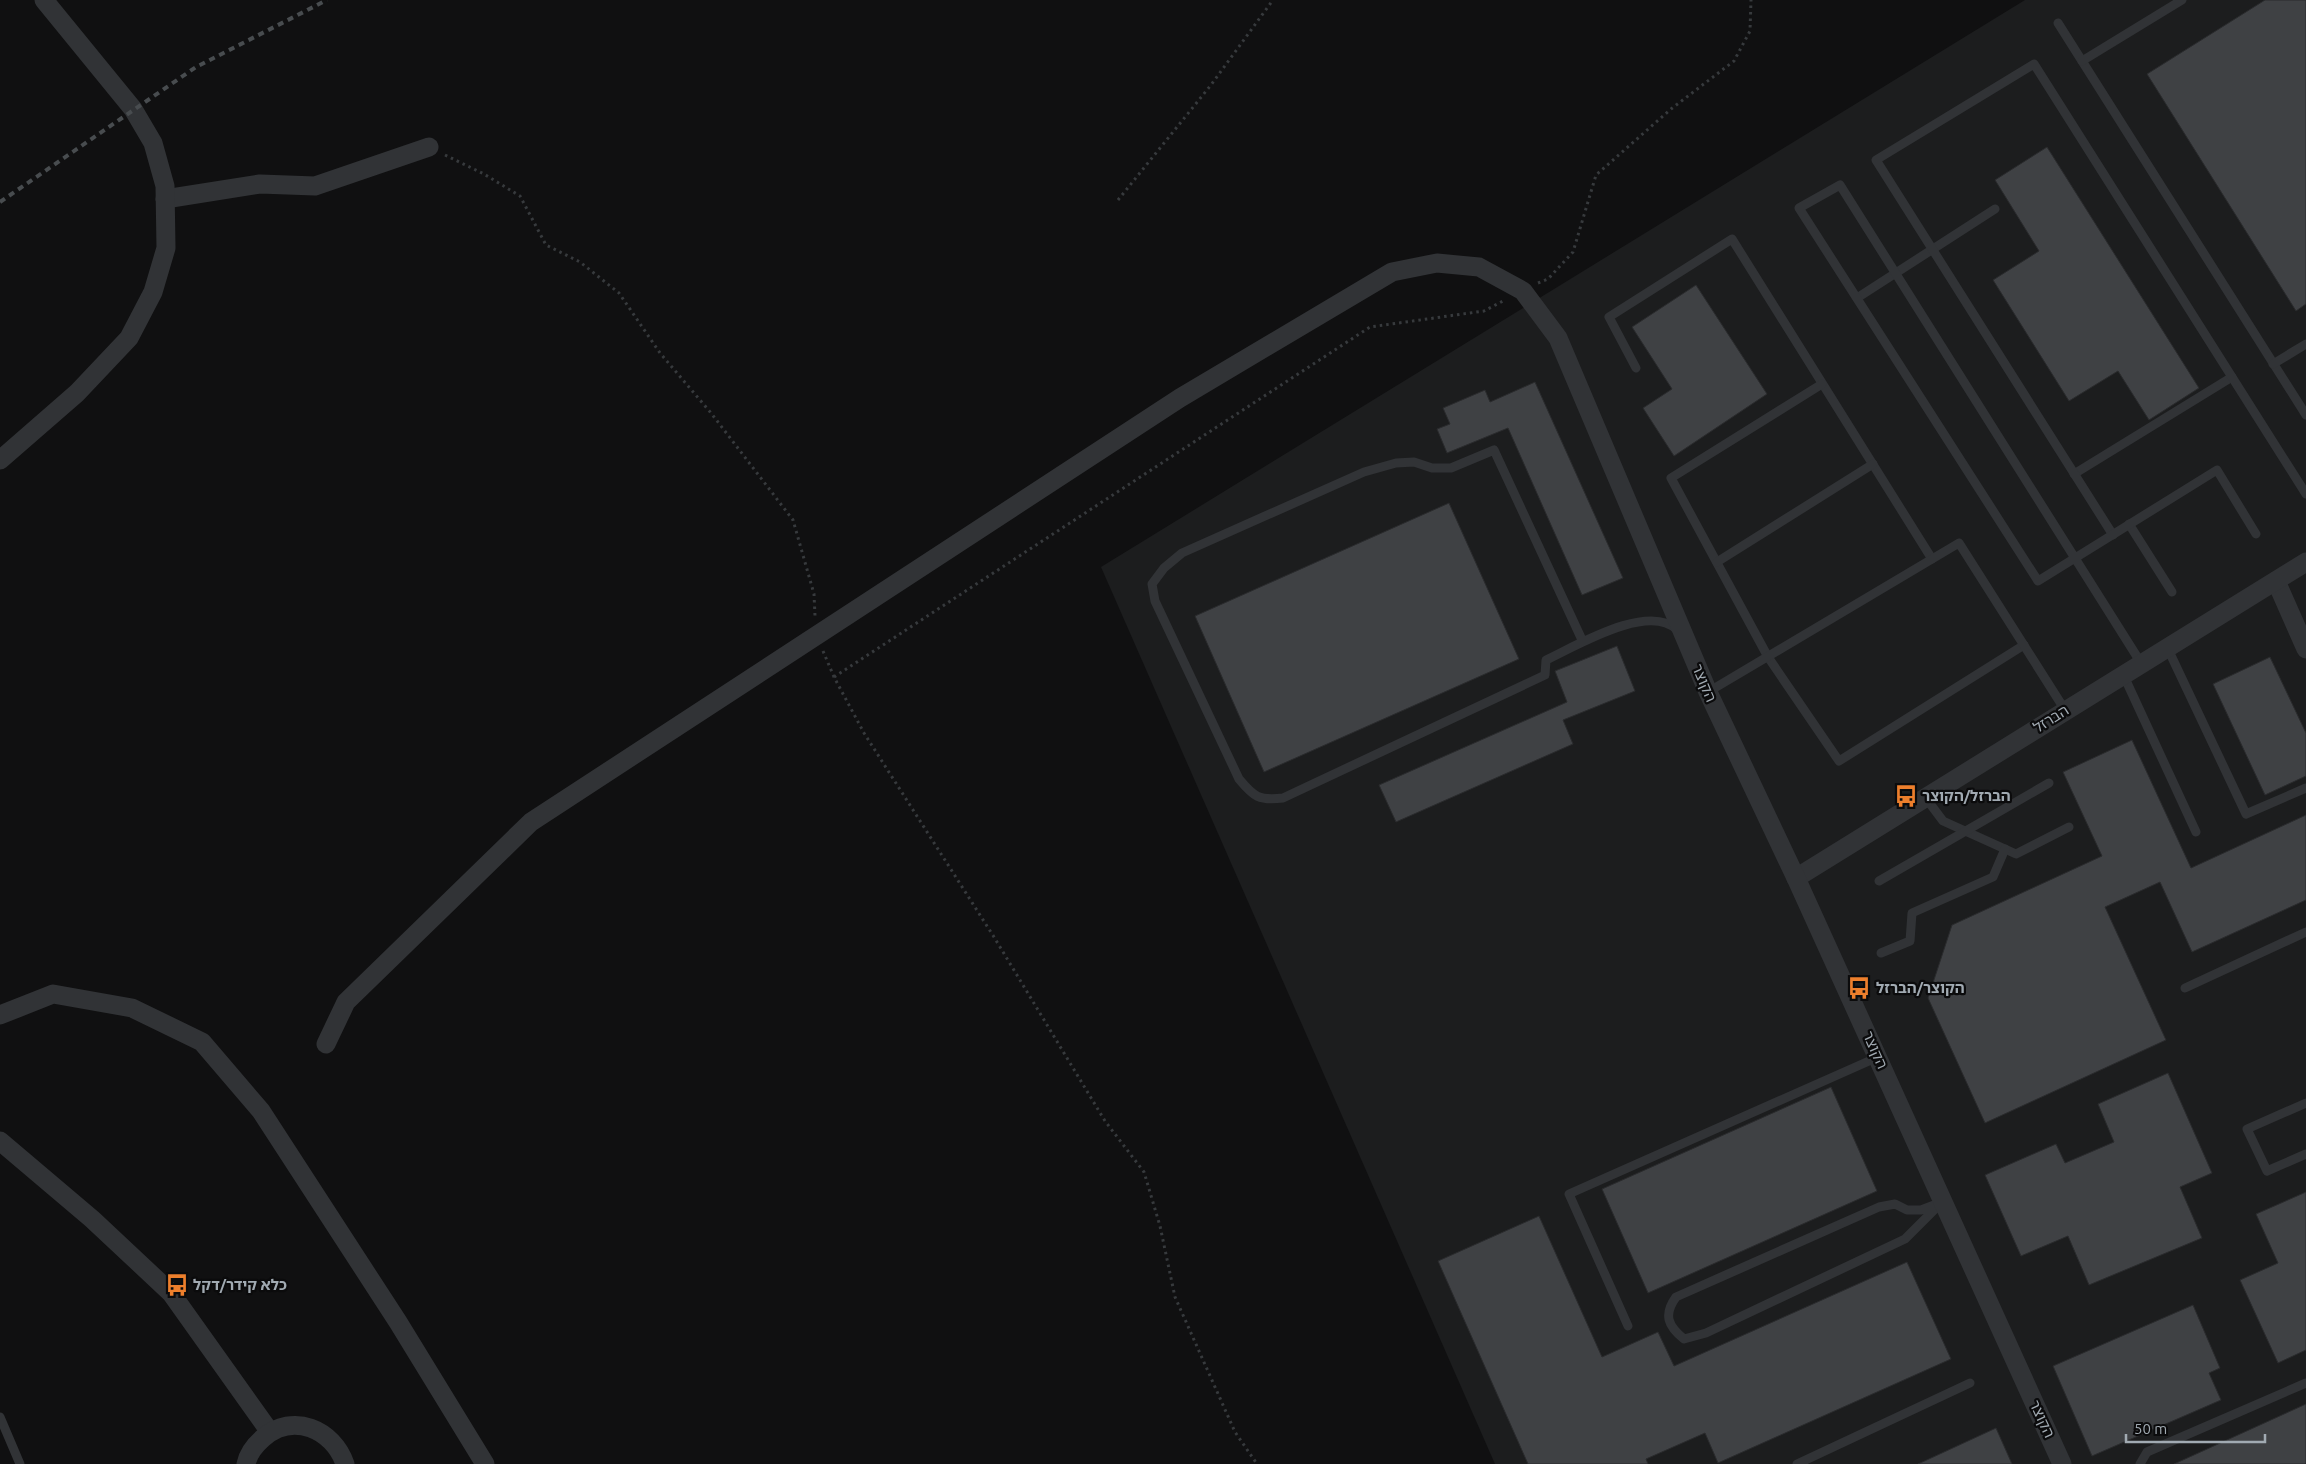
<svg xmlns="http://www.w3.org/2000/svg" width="2306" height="1464" font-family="Ubuntu,'Noto Sans Hebrew',sans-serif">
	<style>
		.built { fill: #1c1d1e }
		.building { fill: #3f4144; stroke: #2a2b2d }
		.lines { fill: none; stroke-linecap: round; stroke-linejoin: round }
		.path { stroke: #373a3d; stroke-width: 3; stroke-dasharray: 2.5 4; stroke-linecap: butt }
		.lane { stroke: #313336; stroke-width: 9 }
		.street { stroke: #313336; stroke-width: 19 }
		.rail { stroke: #484c4f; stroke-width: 4; stroke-dasharray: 6 5; stroke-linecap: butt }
		.labels { text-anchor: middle; stroke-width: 4.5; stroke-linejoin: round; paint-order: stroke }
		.street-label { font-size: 15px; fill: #a1aab2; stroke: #0b0b0c }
		.poi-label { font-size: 15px; font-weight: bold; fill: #a1aab2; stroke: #0b0b0c; text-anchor: start }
	</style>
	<rect width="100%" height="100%" fill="#101011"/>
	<polygon class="built" points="2025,0 2306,0 2306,1464 1495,1464 1101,567"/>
	<g class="building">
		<polygon points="2265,0 2306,0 2306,304 2296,311 2147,74"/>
		<polygon points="2047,147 2199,388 2149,420 2118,371 2069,401 1993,280 2039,251 1995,180"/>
		<polygon points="1696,285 1767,394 1674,456 1643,408 1672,389 1632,327"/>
		<polygon points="1535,382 1623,578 1582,595 1508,428 1447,453 1437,429 1450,424 1443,408 1485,390 1490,402"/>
		<polygon points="1449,503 1519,659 1264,772 1195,616"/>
		<polygon points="1617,646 1635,691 1563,720 1573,744 1396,822 1379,785 1567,702 1555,671"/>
		<polygon points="2270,657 2306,733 2306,776 2265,795 2213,684"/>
		<polygon points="2132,740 2191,868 2306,815 2306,900 2192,952 2160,882 2105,907 2166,1040 1985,1123 1928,998 1952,925 2102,856 2063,772"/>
		<polygon points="2168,1073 2212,1173 2180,1187 2202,1238 2089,1285 2068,1236 2021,1256 1985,1175 2056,1144 2065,1163 2114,1142 2098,1104"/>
		<polygon points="1831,1087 1877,1191 1648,1293 1602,1189"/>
		<polygon points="2306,1192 2306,1350 2278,1363 2240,1280 2278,1263 2256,1214"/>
		<polygon points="1539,1216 1602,1357 1658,1332 1674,1366 1907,1262 1951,1359 1718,1463 1705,1433 1646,1459 1648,1464 1528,1464 1438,1261"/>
		<polygon points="2193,1305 2220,1368 2209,1373 2221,1400 2092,1456 2053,1366"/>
		<polygon points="2306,1404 2306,1464 2174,1464"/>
		<polygon points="1996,1428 2012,1464 1918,1464"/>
	</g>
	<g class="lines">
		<g class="path">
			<polyline points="445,155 484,174 520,196 546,245 580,262 619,293 660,353 711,413 793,520 814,594 815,616"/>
			<polyline points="1118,200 1211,85 1273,0"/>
			<polyline points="1538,283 1548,279 1573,252 1596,175 1671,109 1734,61 1750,31 1751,0"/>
			<polyline points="823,651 834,677 864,733 994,937 1105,1121 1144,1172 1160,1226 1175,1297 1235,1432 1257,1464"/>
			<polyline points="834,677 1370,327 1484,311 1503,301"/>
		</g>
		<g class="lane">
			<polyline points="2058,23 2306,415"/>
			<polyline points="2082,61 2182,0"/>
			<polyline points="1857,298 1995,209"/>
			<polyline points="2273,364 2306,344"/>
			<polyline points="1636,368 1609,317 1732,239 1932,559"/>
			<polyline points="1822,384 1671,478 1768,657 1839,761 2024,645"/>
			<polyline points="2074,474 2232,377"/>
			<polyline points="2129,524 2172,592"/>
			<polyline points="2113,535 1876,160 2034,64 2306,494"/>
			<polyline points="1717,562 1873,464"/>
			<path d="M1583,642L1494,450L1451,468H1432L1414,462L1396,463L1364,472L1182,553L1164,568L1152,584L1155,601L1239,779C1254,797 1259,801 1283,798L1545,675L1546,660C1576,646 1649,602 1677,630"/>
			<polyline points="2167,647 2246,814 2306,788"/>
			<polyline points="2141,663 1840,185 1799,208 2038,581 2217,470 2256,534"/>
			<polyline points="2123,674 2196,832"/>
			<polyline points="1708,692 1959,543 2065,710"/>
			<polyline points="1925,797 1943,821 2016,854 2069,827"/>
			<polyline points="1879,881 2049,783"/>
			<polyline points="1881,953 1910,941 1912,913 1993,877 2005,849"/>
			<polyline points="2185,988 2306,932"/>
			<polyline points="2306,1103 2247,1129 2267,1171 2306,1154"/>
			<path d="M1942,1202L1905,1239L1706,1333L1684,1339C1668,1326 1663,1315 1676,1297L1879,1207L1895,1204L1907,1210H1921Z"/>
			<polyline points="1628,1326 1569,1194 1878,1057"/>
			<polyline points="0,1417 20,1464"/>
			<polyline points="1797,1464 1970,1383"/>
			<polyline points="2140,1464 2147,1452 2306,1383"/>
		</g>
		<g class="street">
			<polyline points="165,199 260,184 315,186 429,147"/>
			<polyline points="0,460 77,393 129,338 153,292 166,248 165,186 153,143 133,109 44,0"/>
			<polyline points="2276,581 2306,649"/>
			<polyline points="1796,878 2306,562"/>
			<polyline points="0,1015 53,994 132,1008 202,1042 261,1111 398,1322 485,1464"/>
			<polyline points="326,1044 346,1002 531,822 1180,398 1392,272 1437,263 1479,267 1523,291 1558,338 1708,692 1796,878 2062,1464"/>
			<polyline points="0,1141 92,1219 171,1293 270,1432"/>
			<path d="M246,1464C248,1454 255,1445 263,1438C293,1412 333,1429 345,1464"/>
		</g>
		<polyline class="rail" points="0,202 196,67 327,0"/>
	</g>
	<defs>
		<symbol id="bus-bare" viewBox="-9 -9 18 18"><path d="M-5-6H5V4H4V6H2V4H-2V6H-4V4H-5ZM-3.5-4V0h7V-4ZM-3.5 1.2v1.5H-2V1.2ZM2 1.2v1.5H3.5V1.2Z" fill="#ed7f2c" stroke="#0b0b0c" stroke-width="2.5" paint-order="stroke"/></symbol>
	</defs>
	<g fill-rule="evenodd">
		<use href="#bus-bare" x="1890" y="780" width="32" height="32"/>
		<use href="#bus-bare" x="1843" y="972" width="32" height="32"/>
		<use href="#bus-bare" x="161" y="1269" width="32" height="32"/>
	</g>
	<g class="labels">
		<g class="street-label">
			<text transform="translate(1704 683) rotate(67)" y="5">הקוצר</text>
			<text transform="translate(2051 719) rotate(-32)" y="5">הברזל</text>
			<text transform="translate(1875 1050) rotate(66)" y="5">הקוצר</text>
			<text transform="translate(2042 1419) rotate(65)" y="5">הקוצר</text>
		</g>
		<g class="poi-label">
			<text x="1922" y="801">הברזל/הקוצר</text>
			<text x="1876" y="993">הקוצר/הברזל</text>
			<text x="193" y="1290">כלא קידר/דקל</text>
		</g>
	</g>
	<path d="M2126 1434v8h139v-8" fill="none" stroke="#a1aab2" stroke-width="2.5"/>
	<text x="2134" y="1434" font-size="15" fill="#a1aab2" stroke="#0b0b0c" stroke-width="4" paint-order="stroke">50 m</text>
</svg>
